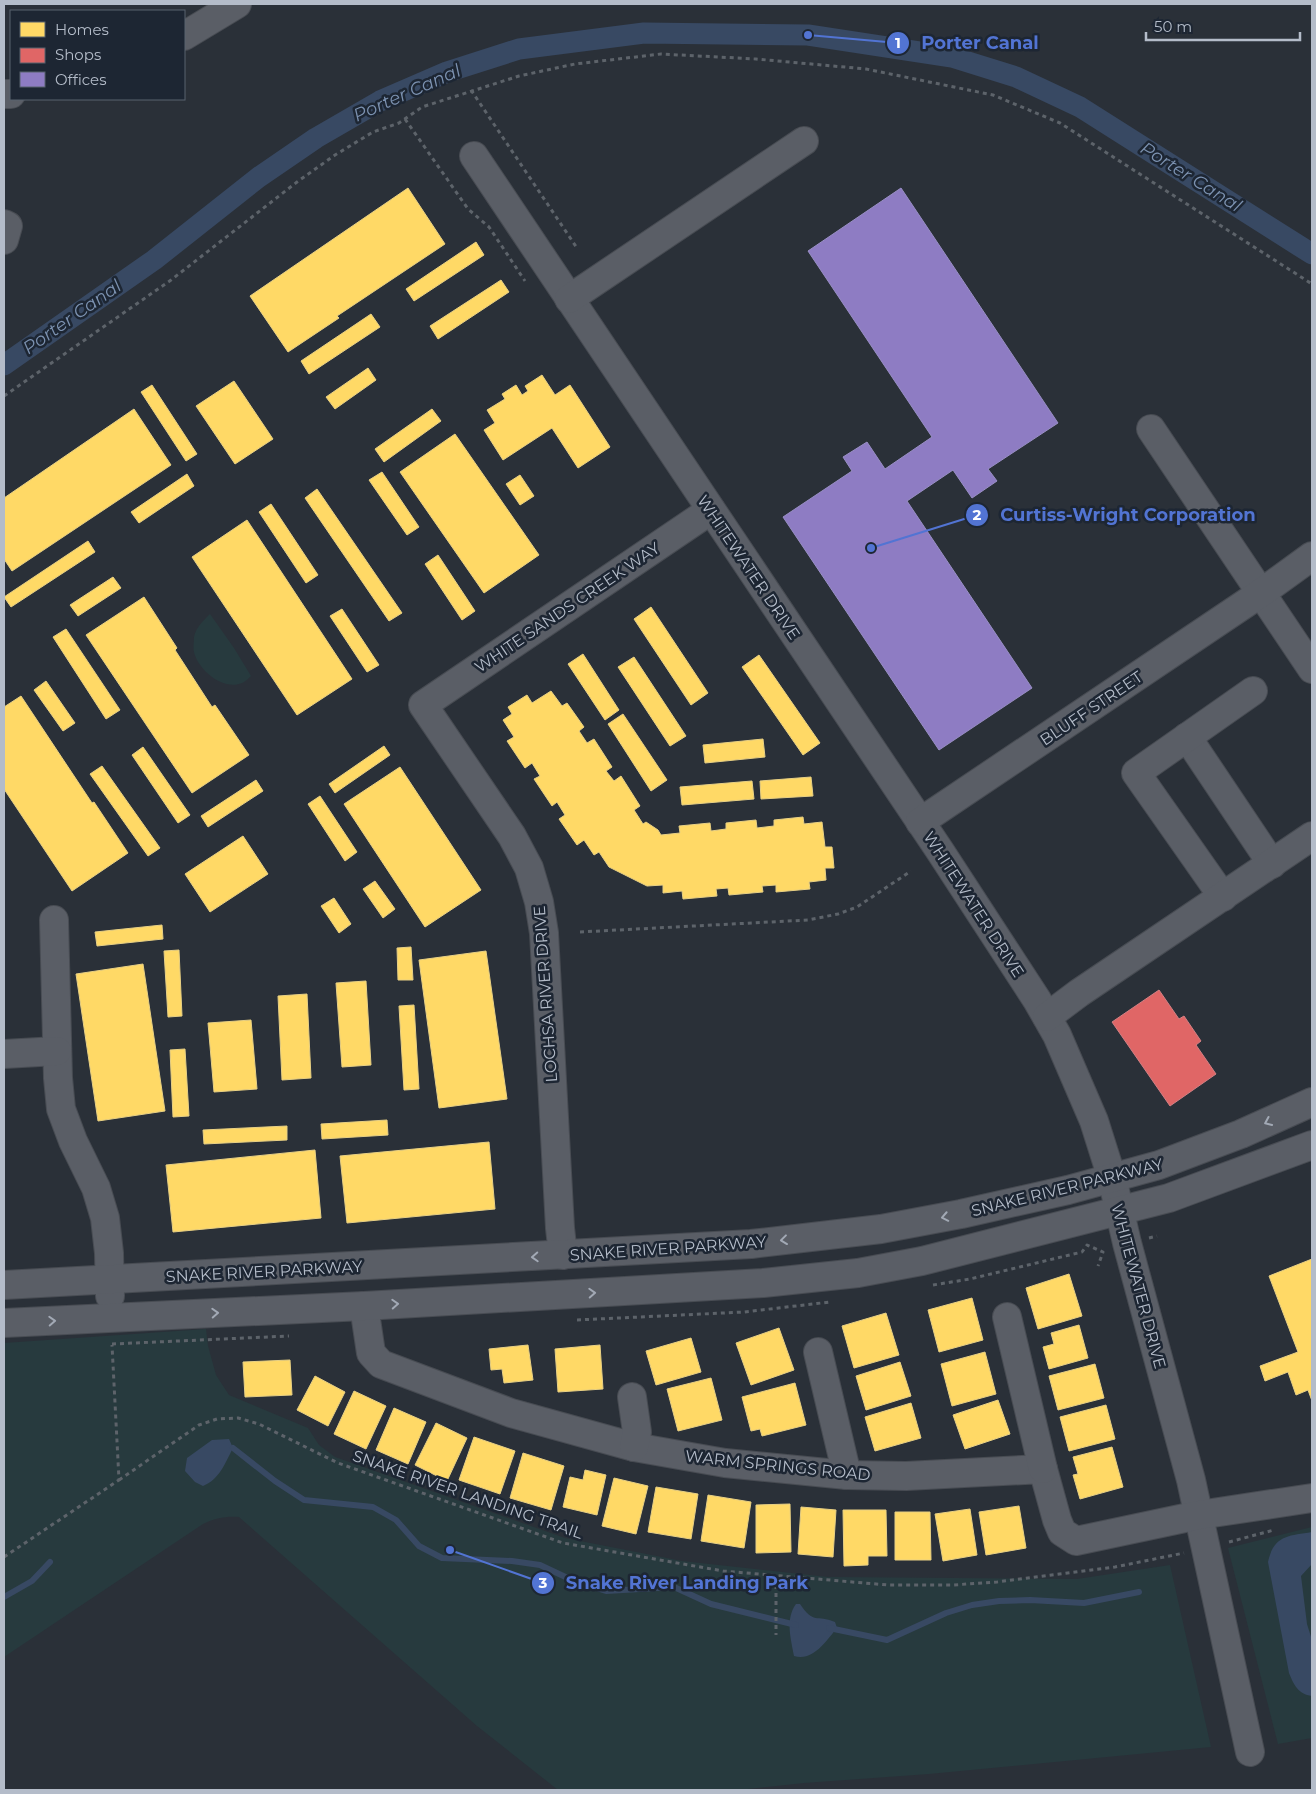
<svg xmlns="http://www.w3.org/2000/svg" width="1316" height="1794" font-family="Montserrat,sans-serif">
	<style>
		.green { fill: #273a3e }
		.water { fill: #384963 }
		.homes { fill: #ffd966; stroke: #e8d084 }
		.shops { fill: #e06666; stroke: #d38084 }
		.offices { fill: #8e7cc3; stroke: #998fc5 }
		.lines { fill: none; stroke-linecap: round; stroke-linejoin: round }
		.stream { stroke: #384963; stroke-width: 6 }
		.canal { stroke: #384963; stroke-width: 21 }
		.minor-casing { stroke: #484c53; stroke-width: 30 }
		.path { stroke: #5d636a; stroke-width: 3; stroke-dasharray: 4 4; stroke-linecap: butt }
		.minor { stroke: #5a5e66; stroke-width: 28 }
		.oneway { stroke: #a2a9b5 }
		.labels { text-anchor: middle; stroke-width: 5; stroke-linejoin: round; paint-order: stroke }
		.street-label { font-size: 16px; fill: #b4bcc9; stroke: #1d2633 }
		.water-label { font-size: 18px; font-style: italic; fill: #7c92b1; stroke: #1d2633 }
		.leader { fill: none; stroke: #5274d3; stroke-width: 2 }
		.callout-dot { fill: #5274d3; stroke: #1d2633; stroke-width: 2 }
		.mark-label { font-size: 15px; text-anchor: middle; font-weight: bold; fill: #fff }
		.callout-label { font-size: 18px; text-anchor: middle; font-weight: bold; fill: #5274d3; stroke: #1d2633; stroke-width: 5; stroke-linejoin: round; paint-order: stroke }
	</style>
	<rect width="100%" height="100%" fill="#2a3038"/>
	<g class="green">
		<path d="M210,614L234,648L251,676C249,678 245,682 242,683C223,691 198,670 194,652C193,648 194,641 194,637C196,627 203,621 210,614Z"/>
		<path d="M206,1329L208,1346L216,1375L229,1395L308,1428L319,1445L335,1457L565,1538L682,1561L828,1577L1077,1579L1170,1565L1211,1747L929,1774L804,1783L739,1790H558L477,1726L239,1517C226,1516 215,1518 203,1524L4,1657V1343Z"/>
		<polygon points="1312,1527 1312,1738 1278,1744 1228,1548"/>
	</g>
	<g class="water">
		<path d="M229,1439L233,1448C225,1463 220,1479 203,1486L195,1482L185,1471L187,1458L212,1440Z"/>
		<path d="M1312,1532V1564L1301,1576L1307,1624L1312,1640V1696C1298,1694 1294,1685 1289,1673L1268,1562C1274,1535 1288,1536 1312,1532Z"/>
		<path d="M796,1604H800C814,1625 816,1614 835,1622L837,1628C826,1641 813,1662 794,1656C791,1639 785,1619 796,1604Z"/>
	</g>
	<g class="homes">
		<polygon points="408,188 445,244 337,316 339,318 288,352 250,296"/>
		<polygon points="476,242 484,255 414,301 406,289"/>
		<polygon points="501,280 509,292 438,339 430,326"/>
		<polygon points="371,314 380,327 309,374 301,361"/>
		<polygon points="368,368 376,380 335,409 326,397"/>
		<polygon points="542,375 555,395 570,385 610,447 578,468 552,428 503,460 484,430 495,423 487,410 505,399 502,394 516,385 522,395 528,391 525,386"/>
		<polygon points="234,381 273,439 235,464 196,406"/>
		<polygon points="152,385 197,454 186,461 141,392"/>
		<polygon points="134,409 171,465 12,571 4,559 4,498"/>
		<polygon points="432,409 441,421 384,462 375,449"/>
		<polygon points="455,434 539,555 484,593 400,472"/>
		<polygon points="382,472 419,527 407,535 369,480"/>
		<polygon points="187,474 194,486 139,523 131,512"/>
		<polygon points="520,475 534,496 520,505 506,484"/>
		<polygon points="317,489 402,613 389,621 305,498"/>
		<polygon points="271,504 318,575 306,583 259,512"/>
		<polygon points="247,520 352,679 297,715 192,557"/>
		<polygon points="88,541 95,552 11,607 4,597"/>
		<polygon points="438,555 475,611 462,620 425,564"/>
		<polygon points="113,577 121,588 78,616 70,605"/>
		<polygon points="144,597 177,648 175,650 212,707 215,705 249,755 192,793 86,635"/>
		<polygon points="651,607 708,693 691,705 634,619"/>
		<polygon points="342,609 379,665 367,672 330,616"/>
		<polygon points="66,629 120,710 106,719 53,637"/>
		<polygon points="583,654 619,710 605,720 568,664"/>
		<polygon points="759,655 820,743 803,755 742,667"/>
		<polygon points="634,657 686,736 670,746 618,667"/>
		<polygon points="46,681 75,723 63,731 34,690"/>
		<polygon points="551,691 562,706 567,703 584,727 579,731 587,743 594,739 612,767 606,771 614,781 621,776 640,806 634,810 643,824 646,822 658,830 661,835 680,833 679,826 710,823 711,831 726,829 726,823 756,820 757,828 774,826 774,820 803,817 804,824 822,822 825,847 832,847 834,868 825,868 826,880 809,882 810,889 776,892 776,885 762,886 763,892 729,895 728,888 716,889 717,896 683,899 682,891 663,893 663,885 647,886 609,867 599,852 594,855 584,840 577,845 559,819 565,815 557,802 552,806 534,779 540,776 532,763 525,768 507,741 514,737 503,720 512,714 508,707 527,695 532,703"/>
		<polygon points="21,696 92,803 94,802 128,853 72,891 4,789 4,707"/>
		<polygon points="623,714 667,780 651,791 608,724"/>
		<polygon points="763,739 765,757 705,763 703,745"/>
		<polygon points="384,746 390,755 335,793 329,784"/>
		<polygon points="143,747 190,815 178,823 132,755"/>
		<polygon points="102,766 160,848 148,856 90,774"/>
		<polygon points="400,767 481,890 425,927 344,804"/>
		<polygon points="811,777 813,796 761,799 760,781"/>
		<polygon points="256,780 263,791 208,827 201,816"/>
		<polygon points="752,781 754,799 682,805 680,787"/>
		<polygon points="320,796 357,852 345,861 308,804"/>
		<polygon points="243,836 268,874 210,912 185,874"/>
		<polygon points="375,881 395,909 383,918 363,889"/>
		<polygon points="334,898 351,924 339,933 321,906"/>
		<polygon points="162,925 163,939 97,946 95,932"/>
		<polygon points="411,947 413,980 398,980 397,948"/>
		<polygon points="179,950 182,1016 168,1017 164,951"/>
		<polygon points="486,951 507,1099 439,1108 419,960"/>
		<polygon points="143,964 165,1111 98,1121 76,974"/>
		<polygon points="366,981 371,1065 342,1067 336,983"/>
		<polygon points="307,994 311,1078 282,1080 278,996"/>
		<polygon points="414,1005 419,1089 404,1090 399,1006"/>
		<polygon points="251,1020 257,1089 214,1092 208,1023"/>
		<polygon points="185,1049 189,1116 173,1117 170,1050"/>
		<polygon points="387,1120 388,1135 322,1139 321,1124"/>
		<polygon points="287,1126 287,1140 204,1144 203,1130"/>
		<polygon points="489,1142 495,1209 347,1223 340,1156"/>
		<polygon points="315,1150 321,1218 173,1232 166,1165"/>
		<polygon points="1312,1259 1312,1401 1308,1390 1296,1395 1288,1372 1265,1381 1260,1366 1298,1352 1269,1276"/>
		<polygon points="1069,1274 1082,1316 1038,1329 1026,1288"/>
		<polygon points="972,1298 983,1340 939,1352 928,1310"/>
		<polygon points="886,1313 899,1355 854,1368 842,1326"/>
		<polygon points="1079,1325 1088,1358 1049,1369 1043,1347 1054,1344 1051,1333"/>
		<polygon points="779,1328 794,1370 751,1385 736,1343"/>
		<polygon points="691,1338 701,1372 656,1385 646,1351"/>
		<polygon points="528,1345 533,1380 504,1383 502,1369 491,1370 489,1349"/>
		<polygon points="600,1345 603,1389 558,1392 555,1349"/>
		<polygon points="985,1352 996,1394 952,1406 941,1364"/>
		<polygon points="290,1360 292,1395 245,1397 243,1362"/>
		<polygon points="900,1362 911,1396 866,1410 856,1376"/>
		<polygon points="1095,1364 1104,1398 1058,1410 1049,1376"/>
		<polygon points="315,1376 345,1392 328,1426 297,1410"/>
		<polygon points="711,1378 722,1420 678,1431 667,1389"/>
		<polygon points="795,1383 806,1425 762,1436 760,1429 751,1431 742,1397"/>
		<polygon points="354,1391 386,1406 366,1449 334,1434"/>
		<polygon points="998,1400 1010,1434 965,1449 953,1415"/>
		<polygon points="911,1403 921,1438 875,1451 865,1417"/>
		<polygon points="1106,1405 1115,1439 1069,1451 1060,1417"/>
		<polygon points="394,1408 426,1422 408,1464 376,1450"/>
		<polygon points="436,1423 467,1438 447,1481 415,1465"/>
		<polygon points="474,1437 515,1451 500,1494 459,1480"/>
		<polygon points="1112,1447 1123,1487 1080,1499 1073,1475 1078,1474 1073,1457"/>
		<polygon points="523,1453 564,1466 551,1510 510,1498"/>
		<polygon points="585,1470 606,1475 597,1515 563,1507 570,1477 583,1480"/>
		<polygon points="614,1478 648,1486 636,1534 602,1526"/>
		<polygon points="656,1487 698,1494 691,1539 648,1532"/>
		<polygon points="708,1495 751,1502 744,1548 701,1541"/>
		<polygon points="790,1504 791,1552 756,1553 756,1505"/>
		<polygon points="1019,1506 1026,1548 986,1555 979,1512"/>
		<polygon points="801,1507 836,1510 833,1557 798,1554"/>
		<polygon points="970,1509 977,1555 943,1561 935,1514"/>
		<polygon points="843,1510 886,1510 887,1556 868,1556 868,1565 844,1566"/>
		<polygon points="895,1512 930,1512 931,1560 895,1560"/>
	</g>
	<polygon class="shops" points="1159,990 1179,1019 1184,1016 1201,1041 1196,1045 1216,1074 1170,1106 1112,1022"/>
	<polygon class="offices" points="901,188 1058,423 988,469 997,481 972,498 953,470 907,501 1032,688 939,750 783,517 852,471 843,457 867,442 885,469 932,437 808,251"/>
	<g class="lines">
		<g class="stream">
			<polyline points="233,1448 275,1481 304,1500 373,1507 396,1520 419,1546 442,1558 512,1561 540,1565 574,1581 606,1591 674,1587 711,1604 796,1625"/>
			<polyline points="4,1597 32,1581 50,1562"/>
			<polyline points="829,1628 887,1640 946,1613 972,1605 999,1601 1030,1600 1084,1603 1139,1592"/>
		</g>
		<polyline class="canal" points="4,365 154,260 259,177 316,138 380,101 447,72 519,49 644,33 808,35 952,57 1016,77 1080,107 1312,254"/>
		<defs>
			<g id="minor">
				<polyline points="184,36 237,4"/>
				<polyline points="4,94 11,94"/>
				<polyline points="474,156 940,851 1037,1000 1057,1035 1094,1121 1112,1178 1127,1243 1191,1480 1250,1752"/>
				<polyline points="4,224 8,226 4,240"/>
				<polyline points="569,299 804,141"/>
				<polyline points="1151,429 1312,669"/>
				<polyline points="1187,737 1272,864"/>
				<polyline points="920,822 1261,593 1312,556"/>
				<polyline points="1223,897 1136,773 1253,691"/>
				<polyline points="54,920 58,1078 61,1109 73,1141 96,1188 105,1218 109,1253 110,1296"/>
				<polyline points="1047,1017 1079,993 1312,836"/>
				<polyline points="4,1054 57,1051"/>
				<polyline points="563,1255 560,1228 544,933 539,902 529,868 512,836 423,705 711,510"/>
				<polyline points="4,1285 751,1244 881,1229 961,1214 1068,1190 1159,1165 1241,1134 1312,1102"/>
				<polyline points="364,1306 371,1353 381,1364 511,1413 634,1447 725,1463 847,1475 906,1476 1043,1469 1057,1520 1062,1532 1076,1541 1199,1515 1312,1498"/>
				<polyline points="1007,1317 1043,1469"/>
				<polyline points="4,1323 364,1306 763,1283 858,1273 922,1261 1169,1198 1312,1145"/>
				<polyline points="818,1352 847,1475"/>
				<polyline points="632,1397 637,1432 634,1447"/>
			</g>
		</defs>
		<use href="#minor" class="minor-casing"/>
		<g class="path">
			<polyline points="471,90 577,248"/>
			<polyline points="405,119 468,209 489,227 525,281"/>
			<polyline points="4,396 171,280 297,182 335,155 373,132 399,123 422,107 519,76 575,64 661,54 756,59 866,69 993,95 1060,123 1312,284"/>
			<polyline points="580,932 808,920 838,914 857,907 911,871"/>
			<polyline points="1149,1238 1157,1236"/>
			<polyline points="933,1285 970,1279 1082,1252 1087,1245 1103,1252 1098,1266"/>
			<polyline points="577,1320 744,1312 830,1302"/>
			<polyline points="112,1344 289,1336"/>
			<polyline points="119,1480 199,1425 217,1419 238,1418 259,1424 338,1463 563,1543 723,1571 888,1585 953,1585 997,1582 1115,1567 1184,1553"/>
			<polyline points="1229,1542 1274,1530"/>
			<polyline points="4,1557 119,1480 112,1345"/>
			<polyline points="776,1577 776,1635"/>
		</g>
		<use href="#minor" class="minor"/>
	</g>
	<defs><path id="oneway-chevron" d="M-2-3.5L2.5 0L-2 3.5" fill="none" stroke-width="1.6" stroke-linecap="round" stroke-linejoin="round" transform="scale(1.25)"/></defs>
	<g class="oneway">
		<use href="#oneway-chevron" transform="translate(1268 1122) rotate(156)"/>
		<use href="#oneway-chevron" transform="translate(945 1217) rotate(169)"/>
		<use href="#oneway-chevron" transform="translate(784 1240) rotate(173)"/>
		<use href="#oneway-chevron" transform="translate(535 1257) rotate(177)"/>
		<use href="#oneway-chevron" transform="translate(592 1293) rotate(-3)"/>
		<use href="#oneway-chevron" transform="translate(395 1304) rotate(-3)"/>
		<use href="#oneway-chevron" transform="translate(215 1313) rotate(-3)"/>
		<use href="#oneway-chevron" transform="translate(52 1321) rotate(-3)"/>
	</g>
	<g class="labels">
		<g class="street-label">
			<text transform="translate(749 567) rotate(56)" y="6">WHITEWATER DRIVE</text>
			<text transform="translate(567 607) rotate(-34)" y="6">WHITE SANDS CREEK WAY</text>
			<text transform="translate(1091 708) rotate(-34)" y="6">BLUFF STREET</text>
			<text transform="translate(974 904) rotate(57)" y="6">WHITEWATER DRIVE</text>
			<text transform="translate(545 994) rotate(-94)" y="6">LOCHSA RIVER DRIVE</text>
			<text transform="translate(1067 1187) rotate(-14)" y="6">SNAKE RIVER PARKWAY</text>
			<text transform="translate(668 1248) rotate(-4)" y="6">SNAKE RIVER PARKWAY</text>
			<text transform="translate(264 1271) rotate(-3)" y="6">SNAKE RIVER PARKWAY</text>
			<text transform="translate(1139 1286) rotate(75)" y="6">WHITEWATER DRIVE</text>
			<text transform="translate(778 1465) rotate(6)" y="6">WARM SPRINGS ROAD</text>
			<text transform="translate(468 1494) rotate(19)" y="6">SNAKE RIVER LANDING TRAIL</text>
		</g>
		<g class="water-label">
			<text transform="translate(407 93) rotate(-24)" y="6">Porter Canal</text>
			<text transform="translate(1191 177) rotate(32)" y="6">Porter Canal</text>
			<text transform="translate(72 317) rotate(-35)" y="6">Porter Canal</text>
		</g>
	</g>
	<path class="leader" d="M808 35L898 43M871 548L977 515M450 1550L543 1583"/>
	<g class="callout-dot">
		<circle cx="808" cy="35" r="5"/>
		<circle cx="871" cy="548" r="5"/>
		<circle cx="450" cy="1550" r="5"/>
		<circle cx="898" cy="43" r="12"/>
		<circle cx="977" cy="515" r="12"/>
		<circle cx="543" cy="1583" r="12"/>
	</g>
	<g class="mark-label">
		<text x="898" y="48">1</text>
		<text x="977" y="520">2</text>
		<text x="543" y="1588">3</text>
	</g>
	<g class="callout-label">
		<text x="980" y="49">Porter Canal</text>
		<text x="1128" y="521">Curtiss-Wright Corporation</text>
		<text x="687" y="1589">Snake River Landing Park</text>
	</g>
	<rect width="1316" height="1794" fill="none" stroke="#b4bcc9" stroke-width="10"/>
	<rect x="10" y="10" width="175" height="90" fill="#1d2633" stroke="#59626f"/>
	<rect x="20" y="22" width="25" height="15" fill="#ffd966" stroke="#59626f"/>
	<text x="55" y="35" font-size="15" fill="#b4bcc9">Homes</text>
	<rect x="20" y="48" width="25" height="15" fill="#e06666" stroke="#59626f"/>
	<text x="55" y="60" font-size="15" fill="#b4bcc9">Shops</text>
	<rect x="20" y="72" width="25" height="15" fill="#8e7cc3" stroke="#59626f"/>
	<text x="55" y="85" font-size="15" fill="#b4bcc9">Offices</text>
	<path d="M1146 32v8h154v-8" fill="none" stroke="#b4bcc9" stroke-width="2.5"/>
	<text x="1154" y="32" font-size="15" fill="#b4bcc9" stroke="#1d2633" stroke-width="4" paint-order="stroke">50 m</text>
</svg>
